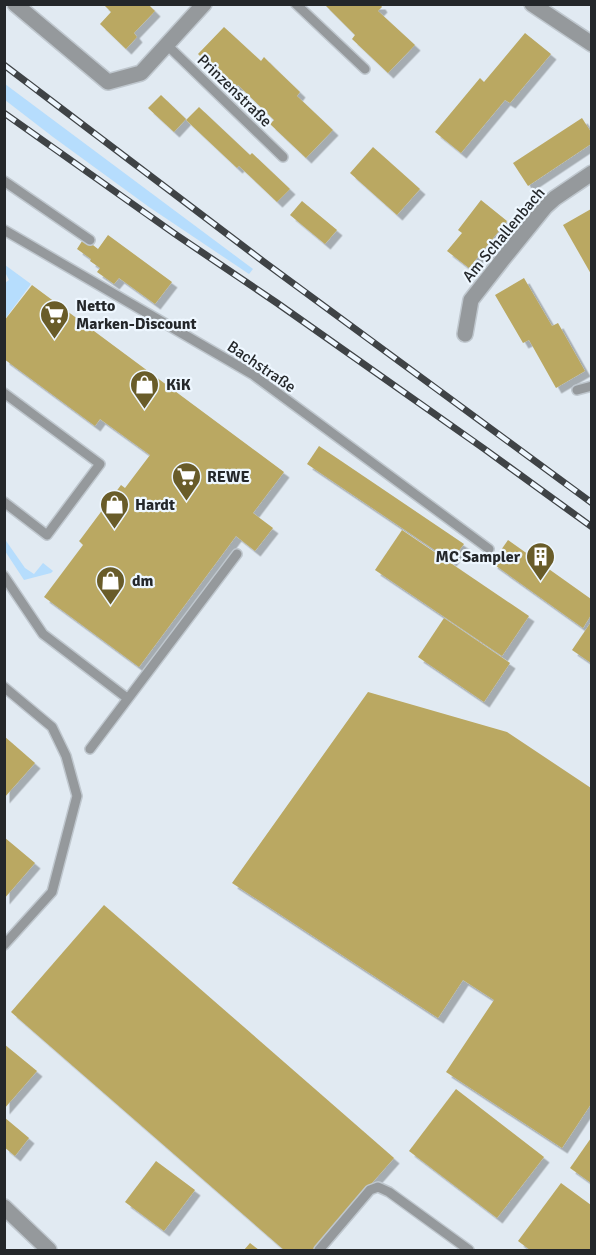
<svg xmlns="http://www.w3.org/2000/svg" width="596" height="1255" font-family="Signika,sans-serif">
	<style>
		.green { fill: #b6ddfd }
		.building { fill: #baa862; filter: url(#shadow) }
		.lines { fill: none; stroke-linecap: round; stroke-linejoin: round }
		.service-casing { stroke: #bfc7ce; stroke-width: 12 }
		.minor-casing { stroke: #bfc7ce; stroke-width: 18 }
		.service { stroke: #95999c; stroke-width: 9 }
		.minor { stroke: #95999c; stroke-width: 15 }
		.rail-casing { stroke: #3f4346; stroke-width: 7 }
		.rail { stroke: #eef7ff; stroke-width: 4.5; stroke-dasharray: 14; stroke-linecap: butt }
		.labels { text-anchor: middle; stroke-width: 4.5; stroke-linejoin: round; paint-order: stroke }
		.street-label { font-size: 16px; fill: #24272a; stroke: #eef7ff }
		.poi-label { font-size: 16px; font-weight: bold; fill: #24272a; stroke: #eef7ff; text-anchor: start }
	</style>
	<defs>
		<filter id="shadow"><feDropShadow dx="5.5" dy="5.5" stdDeviation="0" flood-color="#0004"/></filter>
	</defs>
	<rect width="100%" height="100%" fill="#e1eaf2"/>
	<g class="green">
		<polygon points="5,84 253,269 249,274 149,207 53,137 5,100"/>
		<polygon points="5,265 31,284 5,319 5,283 9,280 5,272"/>
		<polygon points="4,538 25,568 34,574 43,563 53,571 51,573 24,580 5,551"/>
	</g>
	<g class="building">
		<polygon points="103,4 148,4 155,11 134,33 137,37 126,49 100,24 111,12"/>
		<polygon points="324,4 380,4 382,7 378,11 415,45 388,73 352,39 355,35"/>
		<polygon points="224,27 261,61 264,57 276,69 300,92 297,96 333,130 306,158 270,124 274,120 238,85 234,89 198,54"/>
		<polygon points="525,33 551,54 510,103 505,100 461,153 435,132 480,78 484,82"/>
		<polygon points="161,95 186,119 174,132 148,108"/>
		<polygon points="199,107 250,155 252,153 290,189 277,202 239,166 237,168 186,120"/>
		<polygon points="582,118 591,132 591,144 528,186 513,163"/>
		<polygon points="373,147 420,189 397,215 350,173"/>
		<polygon points="481,200 507,221 469,268 447,251 462,233 458,230"/>
		<polygon points="302,201 337,230 325,244 290,215"/>
		<polygon points="591,209 591,274 563,225"/>
		<polygon points="108,235 172,282 155,304 119,278 114,284 97,272 100,268 90,261 91,259 77,249 84,238 98,249"/>
		<polygon points="524,278 552,326 558,323 585,371 556,388 529,340 523,343 495,295"/>
		<polygon points="32,285 284,472 253,513 273,528 255,551 236,536 139,667 44,597 83,545 79,541 80,540 121,485 125,488 150,455 100,419 95,426 4,359 4,321"/>
		<polygon points="319,446 464,544 451,561 307,464"/>
		<polygon points="402,530 529,616 502,656 375,570"/>
		<polygon points="508,540 591,599 591,615 583,628 492,563"/>
		<polygon points="444,618 510,663 484,702 418,657"/>
		<polygon points="591,622 591,663 572,650"/>
		<polygon points="368,692 507,732 591,788 591,1104 562,1148 446,1072 494,1000 463,980 438,1018 232,883"/>
		<polygon points="4,736 35,763 4,798"/>
		<polygon points="4,837 35,863 4,899"/>
		<polygon points="104,905 394,1158 313,1250 284,1250 11,1012"/>
		<polygon points="4,1044 37,1071 4,1109"/>
		<polygon points="456,1089 544,1157 497,1218 409,1151"/>
		<polygon points="4,1117 29,1138 15,1156 4,1147"/>
		<polygon points="591,1138 591,1183 570,1168"/>
		<polygon points="156,1161 195,1190 164,1231 125,1202"/>
		<polygon points="561,1183 591,1205 591,1250 530,1250 518,1241"/>
		<polygon points="250,1243 259,1250 244,1250"/>
	</g>
	<g class="lines">
		<defs>
			<g id="service">
				<polyline points="296,4 365,69"/>
				<polyline points="167,45 283,157"/>
				<polyline points="4,181 90,240"/>
				<polyline points="4,230 252,374 489,549"/>
				<polyline points="577,390 592,386"/>
				<polyline points="4,393 100,464 47,535 4,502"/>
				<polyline points="4,576 43,634 127,698"/>
				<polyline points="4,687 52,727 66,756 77,796 52,892 4,945"/>
				<polyline points="90,749 237,554"/>
				<polyline points="319,1250 370,1190 378,1187 389,1192 469,1250"/>
			</g>
			<g id="minor">
				<polyline points="15,4 108,82 141,73 204,4"/>
				<polyline points="532,4 592,44"/>
				<polyline points="465,334 471,300 503,259 545,207 555,198 592,173"/>
				<polyline points="4,1207 49,1250"/>
			</g>
		</defs>
		<use href="#service" class="service-casing"/>
		<use href="#minor" class="minor-casing"/>
		<use href="#service" class="service"/>
		<use href="#minor" class="minor"/>
		<defs>
			<g id="rail">
				<polyline points="4,65 264,262 592,503"/>
				<polyline points="4,113 175,234 277,303 483,448 592,527"/>
			</g>
		</defs>
		<use href="#rail" class="rail-casing"/>
		<use href="#rail" class="rail"/>
	</g>
	<defs>
		<symbol id="supermarket-pin" viewBox="-11 -11 22 30"><path d="M0 17L-7.5 6A9.5 9.5 0 1 1 7.5 6Z" fill="#695c29" stroke="#eef7ff"/><path d="M-6-5.5h2.5l.6 2H6L4.5 2H-2.5L-4.4-4H-6ZM-1.5 3.2a1.3 1.3 0 1 0 .1 0ZM3 3.2a1.3 1.3 0 1 0 .1 0Z" fill="#fff"/></symbol>
		<symbol id="shop-pin" viewBox="-11 -11 22 30"><path d="M0 17L-7.5 6A9.5 9.5 0 1 1 7.5 6Z" fill="#695c29" stroke="#eef7ff"/><path d="M-5-2.5h2.3a2.7 3.5 0 0 1 5.4 0H5L5.5 6h-11ZM-1.5-2.5h3a1.5 2.3 0 0 0-3 0Z" fill="#fff"/></symbol>
		<symbol id="building-pin" viewBox="-11 -11 22 30"><path d="M0 17L-7.5 6A9.5 9.5 0 1 1 7.5 6Z" fill="#695c29" stroke="#eef7ff"/><path d="M-4-6H4V6H1V3H-1V6H-4ZM-2.5-4.3h1.7v1.8h-1.7ZM.8-4.3h1.7v1.8H.8ZM-2.5-1h1.7V.8h-1.7ZM.8-1h1.7V.8H.8Z" fill="#fff"/></symbol>
	</defs>
	<g fill-rule="evenodd">
		<use href="#supermarket-pin" x="38" y="298" width="33" height="45"/>
		<use href="#shop-pin" x="128" y="368" width="33" height="45"/>
		<use href="#supermarket-pin" x="170" y="460" width="33" height="45"/>
		<use href="#shop-pin" x="98" y="488" width="33" height="45"/>
		<use href="#building-pin" x="524" y="540" width="33" height="45"/>
		<use href="#shop-pin" x="94" y="564" width="33" height="45"/>
	</g>
	<g class="labels">
		<g class="street-label">
			<text transform="translate(235 90) rotate(44)" y="6">Prinzenstraße</text>
			<text transform="translate(503 234) rotate(-50)" y="6">Am Schallenbach</text>
			<text transform="translate(262 366) rotate(34)" y="6">Bachstraße</text>
		</g>
		<g class="poi-label">
			<text x="76" y="311">Netto<tspan x="76" dy="18">Marken-Discount</tspan></text>
			<text x="166" y="390">KiK</text>
			<text x="207" y="482">REWE</text>
			<text x="135" y="510">Hardt</text>
			<text x="520" y="562" text-anchor="end">MC Sampler</text>
			<text x="132" y="586">dm</text>
		</g>
	</g>
	<rect width="596" height="1255" fill="none" stroke="#24272a" stroke-width="12"/>
</svg>
